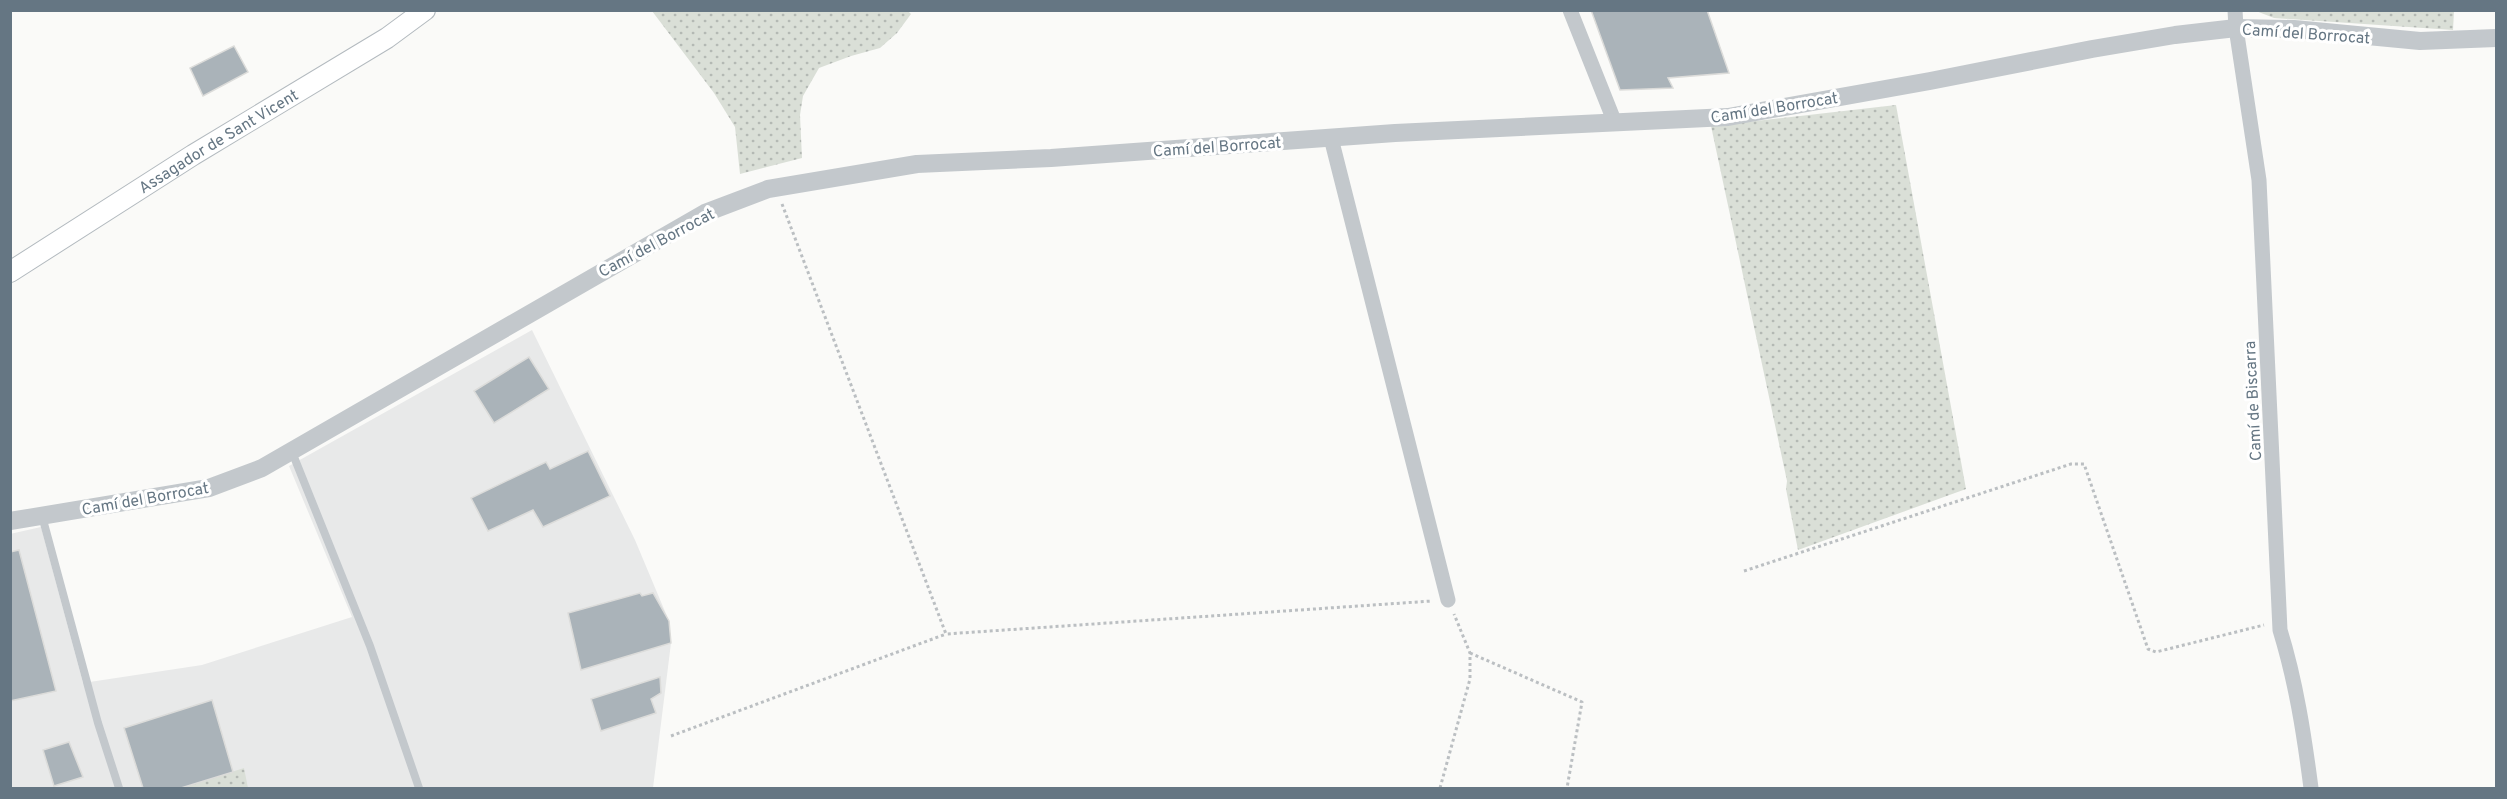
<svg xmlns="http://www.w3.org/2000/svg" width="2507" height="799" font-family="Overpass,sans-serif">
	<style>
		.built { fill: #e8e9e9 }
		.green { fill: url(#green-dots) }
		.building { fill: #aab3b9; stroke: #dcdcda; stroke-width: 1.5 }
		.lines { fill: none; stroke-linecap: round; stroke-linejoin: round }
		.secondary-casing { stroke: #b3babf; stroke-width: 22 }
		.path { stroke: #bbbfc2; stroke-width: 3; stroke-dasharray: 3 3; stroke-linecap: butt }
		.service { stroke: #c3c8cc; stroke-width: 8 }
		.minor { stroke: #c3c8cc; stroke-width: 15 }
		.tertiary { stroke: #c3c8cc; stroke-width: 18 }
		.secondary { stroke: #fff; stroke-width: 20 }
		.labels { text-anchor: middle; stroke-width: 6; stroke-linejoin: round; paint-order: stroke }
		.street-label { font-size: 16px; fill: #657683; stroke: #fff }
	</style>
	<defs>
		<pattern id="green-dots" width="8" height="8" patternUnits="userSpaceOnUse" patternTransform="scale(1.5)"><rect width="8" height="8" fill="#dadfd7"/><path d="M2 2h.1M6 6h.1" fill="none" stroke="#b4b9b4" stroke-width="1.8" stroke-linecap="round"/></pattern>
	</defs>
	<rect width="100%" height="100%" fill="#fafaf8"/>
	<polygon class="built" points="532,330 635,540 669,621 671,643 653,788 11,788 10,534 41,527 83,683 202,665 352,617 289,466"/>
	<g class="green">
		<polygon points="908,11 911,14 897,33 880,48 851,56 819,68 803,96 800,115 802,158 740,174 735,127 714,93 652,11"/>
		<polygon points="2256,11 2454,10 2454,11 2453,30 2274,18"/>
		<polygon points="1896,105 1966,489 1798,550 1786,489 1787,481 1711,126"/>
		<polygon points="244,768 248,788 181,788"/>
	</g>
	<g class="building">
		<polygon points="1591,10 1707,10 1729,73 1668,78 1673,88 1620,90"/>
		<polygon points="234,46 248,72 203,96 190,68"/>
		<polygon points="529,357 549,389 494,423 474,391"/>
		<polygon points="588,451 610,496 543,527 533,510 488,531 471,498 546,462 550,469"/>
		<polygon points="19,550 56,691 10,701 10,552"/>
		<polygon points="640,593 642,596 653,593 669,621 671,643 581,670 568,613"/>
		<polygon points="660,677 661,693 651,699 656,713 601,731 591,699"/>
		<polygon points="212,700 233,772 181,788 143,788 124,728"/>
		<polygon points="69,742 83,777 54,786 43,750"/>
	</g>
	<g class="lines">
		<defs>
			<g id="secondary">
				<path id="s1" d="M10,272L193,155L387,38L425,10"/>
			</g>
		</defs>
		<use href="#secondary" class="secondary-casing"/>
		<g class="path">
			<polyline points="782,204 946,634 1432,601"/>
			<polyline points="1744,571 2071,464 2084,464 2148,649 2156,652 2264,625"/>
			<polyline points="1470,653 1582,702 1567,788"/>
			<polyline points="671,736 946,634"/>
			<polyline points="1440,788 1470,679 1470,653 1454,614"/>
		</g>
		<g class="service">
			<polyline points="292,452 370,646 419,788"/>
			<polyline points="42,516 98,723 119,788"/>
		</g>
		<g class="minor">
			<polyline points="1570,10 1615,123"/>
			<path d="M2235,10L2236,28L2259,180L2280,630C2296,682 2304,734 2311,788"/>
			<polyline points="1331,138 1448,600"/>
		</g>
		<polyline class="tertiary" points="10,521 209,488 262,468 705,213 768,189 917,164 1051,158 1395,133 1728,117 1930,81 2092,49 2175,35 2236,28 2294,29 2420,41 2496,38"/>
		<use href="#secondary" class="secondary"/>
	</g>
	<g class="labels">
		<g class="street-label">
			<text transform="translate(2306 33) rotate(4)" y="6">Camí del Borrocat</text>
			<text transform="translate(1774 107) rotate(-9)" y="6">Camí del Borrocat</text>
			<text dy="6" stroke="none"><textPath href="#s1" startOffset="246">Assagador de Sant Vicent</textPath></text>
			<text transform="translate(1217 146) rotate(-4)" y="6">Camí del Borrocat</text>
			<text transform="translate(656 242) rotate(-28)" y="6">Camí del Borrocat</text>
			<text transform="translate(2252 401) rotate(-93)" y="6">Camí de Biscarra</text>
			<text transform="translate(145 498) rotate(-10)" y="6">Camí del Borrocat</text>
		</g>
	</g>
	<rect width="2507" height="799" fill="none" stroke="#657683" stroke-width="24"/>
</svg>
